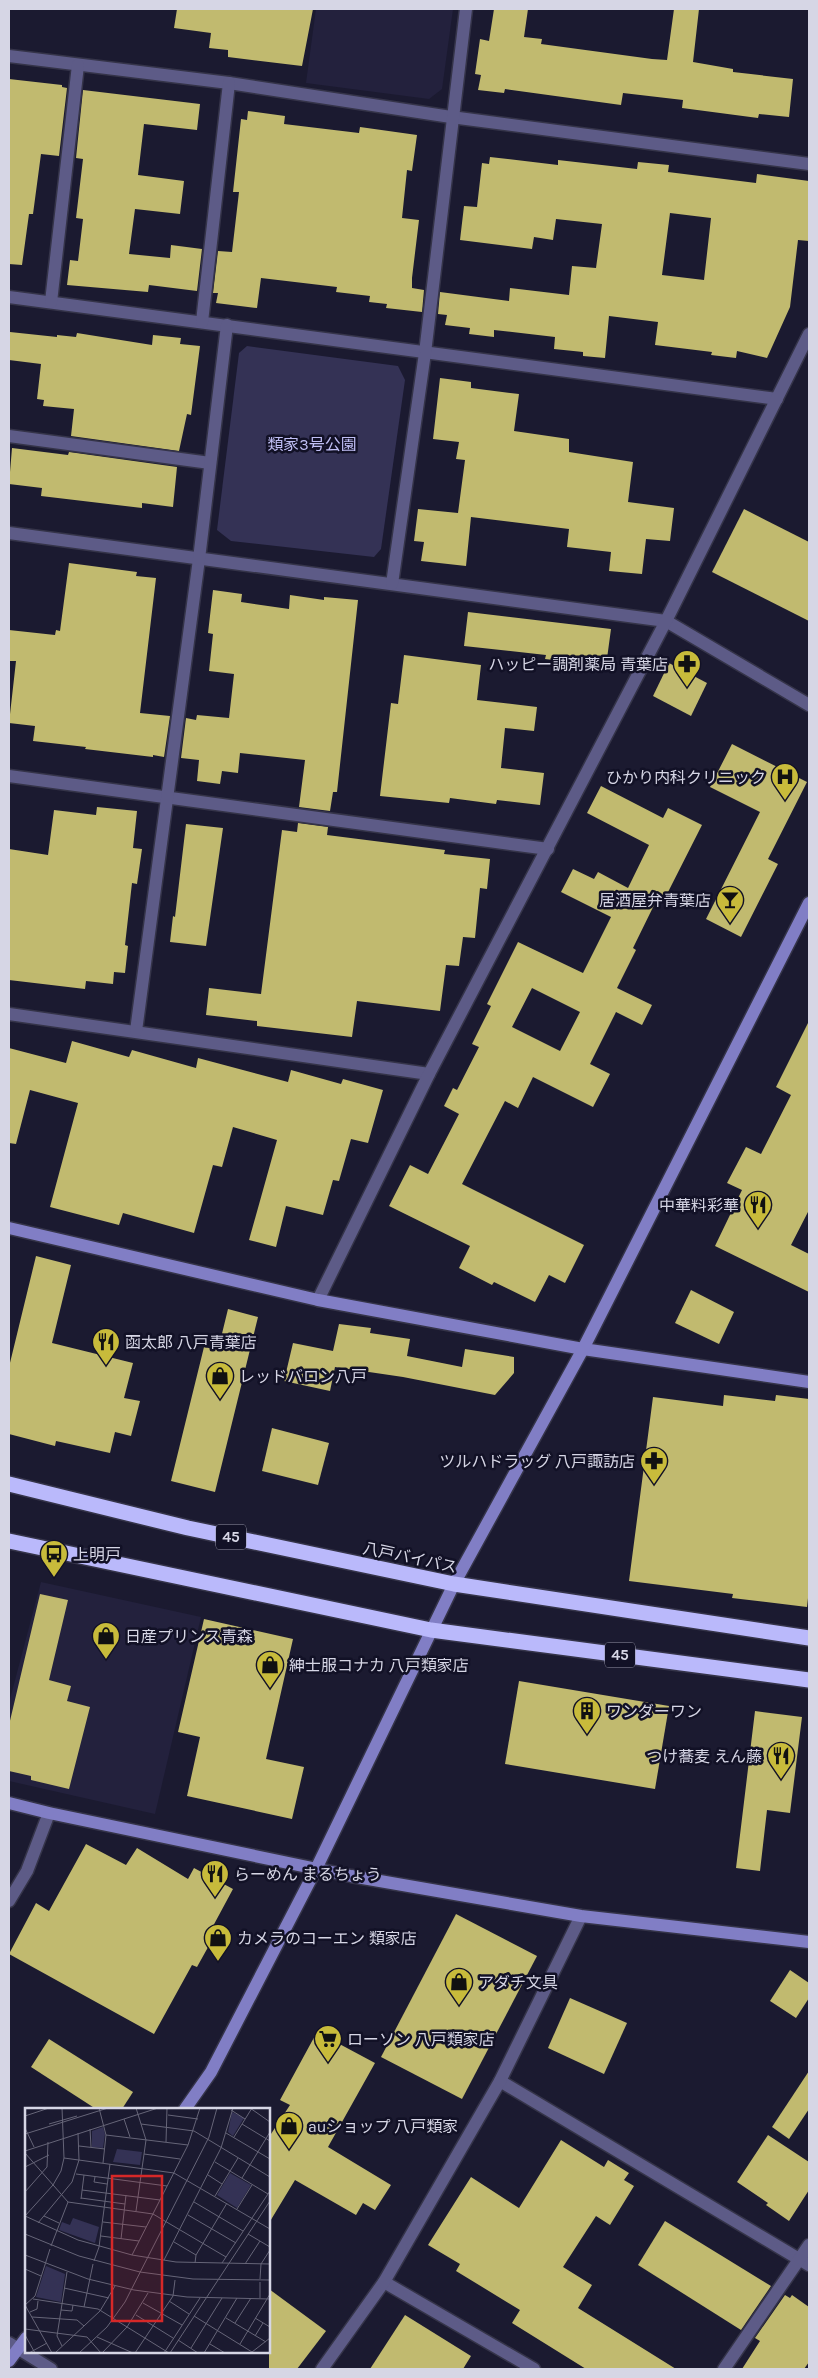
<svg xmlns="http://www.w3.org/2000/svg" width="818" height="2378" font-family="Karla,'Noto Sans JP',sans-serif">
	<style>
		.built { fill: #23213d }
		.green { fill: #343255 }
		.building { fill: #c1ba6f; fill-rule: evenodd }
		.lines { fill: none; stroke-linecap: round; stroke-linejoin: round }
		.street-casing { stroke: #353449; stroke-width: 15 }
		.secondary-casing { stroke: #353449; stroke-width: 15 }
		.highway-casing { stroke: #353449; stroke-width: 18 }
		.street { stroke: #5d5b87; stroke-width: 12 }
		.secondary { stroke: #817ec5; stroke-width: 12 }
		.highway { stroke: #bab9fb; stroke-width: 15 }
		.labels { text-anchor: middle; stroke-width: 5; stroke-linejoin: round; paint-order: stroke }
		.shield { fill: #121126; stroke: #9b9bac; stroke-width: 1 }
		.shield-label { font-size: 15px; font-weight: bold; fill: #d6d6e5 }
		.park-label { font-size: 16px; fill: #c0bff5; stroke: #121126 }
		.poi-label { font-size: 16px; fill: #d6d6e5; stroke: #121126; text-anchor: start }
		.street-label { font-size: 16px; fill: #d6d6e5; stroke: #121126 }
		.inset-road { fill: none; stroke: #666578; stroke-width: 1 }
		.view { fill: #d62828; fill-opacity: 0.15; stroke: #d62828; stroke-width: 2.5 }
		.inset-edge { fill: none; stroke: #d6d6e5; stroke-width: 2.5 }
	</style>
	<rect width="100%" height="100%" fill="#1b1a30"/>
	<g class="built">
		<polygon points="316,9 453,9 442,89 429,99 306,83"/>
		<polygon points="41,1582 201,1617 155,1814 9,1781 9,1703"/>
	</g>
	<polygon class="green" points="247,346 398,366 405,380 381,549 374,557 231,541 217,530 239,353"/>
	<g class="building">
		<polygon points="177,9 313,9 302,66 228,57 228,50 209,48 211,33 174,28"/>
		<polygon points="494,9 528,9 524,37 542,39 541,44 652,59 667,60 674,9 699,9 693,62 733,69 733,72 793,79 789,117 759,114 758,118 682,108 683,100 623,93 621,105 505,89 504,93 478,90 481,75 475,74 480,39 489,41"/>
		<polygon points="9,79 62,85 62,87 67,88 59,156 41,154 33,214 29,214 22,265 9,264"/>
		<polygon points="83,90 200,104 197,130 144,124 138,175 184,181 180,214 135,209 129,254 170,258 171,245 202,249 197,291 149,285 148,292 67,285 70,260 78,261 83,219 76,218 83,159 76,158"/>
		<polygon points="248,111 285,116 284,124 359,133 360,127 417,135 412,171 407,170 402,218 419,220 412,278 412,288 424,290 422,312 386,308 387,304 369,302 370,296 336,292 337,287 261,278 257,308 216,303 218,293 213,293 218,251 232,252 239,192 233,192 241,119 247,120"/>
		<path d="M490,157L558,165V160L637,169L638,162L669,165L668,172L756,183L757,174L809,181V241L798,240L790,307L767,358L737,351L736,358L711,355L712,352L655,345L658,322L609,316L605,358L583,356V352L554,349L555,337L494,330V337L469,334L470,328L445,325L447,315L438,314L440,292L509,301L510,288L569,295L572,266L596,268L602,224L556,219L553,240L534,237L532,249L460,240L464,206L477,207L482,163L489,164ZM670,213L711,218L704,280L662,275Z"/>
		<polygon points="10,332 57,337 57,335 76,337 77,333 152,345 153,335 181,338 180,344 200,346 191,415 187,414 179,451 71,436 74,409 43,406 44,400 37,399 41,364 9,360"/>
		<polygon points="440,378 471,382 471,388 519,394 514,431 569,439 569,452 633,462 628,502 674,508 670,541 646,539 642,574 609,571 611,552 567,547 569,529 471,517 466,566 421,561 424,542 414,541 418,509 458,513 465,460 456,459 459,442 433,439"/>
		<polygon points="12,448 68,455 69,452 177,467 173,507 142,503 142,508 41,496 42,488 9,484"/>
		<polygon points="744,509 809,542 809,621 712,572"/>
		<polygon points="69,563 137,572 136,576 156,578 140,713 170,716 164,757 153,755 153,757 85,749 86,747 33,741 35,726 9,723 16,661 9,661 9,630 55,635 56,630 60,631"/>
		<polygon points="213,590 242,594 241,602 289,609 290,595 324,600 324,597 358,600 337,792 333,792 330,811 299,807 305,760 240,753 238,773 222,771 220,784 197,781 199,760 181,758 186,718 196,720 197,715 229,718 234,674 209,671 213,634 208,633"/>
		<polygon points="468,612 611,629 606,666 545,659 546,655 464,646"/>
		<polygon points="404,655 481,665 477,700 537,707 534,731 505,728 501,768 544,773 540,805 497,800 496,804 450,798 449,803 380,796 391,703 398,704"/>
		<polygon points="669,663 707,683 691,716 653,696"/>
		<polygon points="732,744 807,782 768,859 778,864 741,937 706,919 760,812 710,787"/>
		<path d="M601,786L663,818L668,808L702,825L665,898L659,895L633,948L636,950L617,988L652,1005L642,1025L616,1012L590,1064L610,1074L593,1107L533,1077L518,1108L505,1101L462,1184L584,1245L565,1283L549,1275L535,1302L494,1282L492,1285L459,1268L470,1246L389,1206L410,1165L428,1174L459,1114L444,1106L453,1088L457,1090L479,1047L472,1044L491,1006L487,1004L518,942L583,973L611,917L561,892L573,869L594,879L598,872L628,888L649,845L587,813ZM532,988L580,1012L560,1051L512,1027Z"/>
		<polygon points="97,807 137,811 133,848 142,849 137,884 132,883 125,945 128,946 125,973 114,972 113,984 86,981 85,989 9,980 9,849 48,855 54,810 96,815"/>
		<polygon points="298,823 328,827 327,835 445,850 444,854 490,859 487,889 480,888 475,938 463,937 459,966 446,965 440,1011 357,1001 352,1037 257,1026 257,1021 206,1015 209,988 261,994 282,830 297,832"/>
		<polygon points="186,824 223,828 206,946 170,942 173,916 175,917"/>
		<polygon points="809,1021 809,1210 791,1245 809,1254 809,1292 715,1246 742,1190 727,1183 746,1147 761,1154 791,1095 776,1087"/>
		<polygon points="72,1041 129,1057 132,1050 196,1068 198,1058 288,1082 291,1070 341,1084 343,1079 383,1090 368,1143 351,1139 339,1181 333,1180 323,1215 286,1206 276,1247 249,1240 277,1140 233,1127 222,1167 213,1165 194,1233 123,1213 119,1225 50,1207 78,1103 30,1090 16,1144 9,1143 9,1048 66,1063"/>
		<polygon points="36,1256 71,1265 52,1343 133,1363 124,1398 140,1401 131,1436 115,1432 110,1453 56,1441 55,1446 9,1434 9,1367"/>
		<polygon points="691,1290 734,1312 719,1344 675,1323"/>
		<polygon points="228,1309 258,1317 215,1492 171,1481 204,1347 218,1350"/>
		<polygon points="339,1324 371,1328 370,1333 410,1339 407,1356 462,1367 465,1349 514,1357 514,1373 495,1395 403,1377 335,1367 330,1391 284,1381 293,1343 333,1351"/>
		<polygon points="724,1395 775,1401 776,1395 809,1399 809,1589 807,1607 732,1598 733,1594 629,1581 653,1397 723,1406"/>
		<polygon points="272,1428 329,1443 318,1485 262,1471"/>
		<polygon points="40,1594 68,1600 49,1680 71,1686 67,1701 90,1707 69,1789 31,1780 31,1776 9,1771 9,1725"/>
		<polygon points="204,1619 293,1639 266,1759 304,1767 292,1819 187,1796 200,1737 178,1732"/>
		<polygon points="519,1681 669,1706 655,1789 505,1764"/>
		<polygon points="755,1711 802,1717 790,1813 767,1810 760,1871 736,1868"/>
		<polygon points="86,1844 126,1865 137,1848 188,1879 194,1868 233,1889 212,1928 217,1931 197,1967 192,1965 154,2034 9,1954 36,1903 49,1911"/>
		<polygon points="456,1914 537,1956 462,2099 381,2057"/>
		<polygon points="790,1970 809,1983 809,1998 796,2018 770,2001"/>
		<polygon points="570,1998 627,2023 604,2074 548,2048"/>
		<polygon points="317,2032 375,2063 328,2147 391,2185 375,2210 363,2203 356,2215 295,2180 269,2223 269,2137 290,2105 280,2100"/>
		<polygon points="49,2039 133,2092 122,2109 96,2109 31,2067"/>
		<polygon points="809,2071 809,2109 789,2139 772,2127"/>
		<polygon points="768,2135 809,2162 809,2190 789,2221 766,2205 768,2203 737,2182"/>
		<polygon points="561,2140 604,2167 608,2160 629,2173 624,2180 634,2186 610,2225 596,2216 563,2267 592,2285 578,2308 676,2369 586,2369 512,2323 520,2310 456,2271 460,2264 428,2245 471,2177 519,2208"/>
		<polygon points="665,2221 771,2286 741,2330 638,2265"/>
		<polygon points="269,2289 326,2331 297,2369 269,2369"/>
		<polygon points="785,2295 790,2298 792,2295 809,2307 809,2362 804,2369 742,2369 760,2341 755,2338"/>
		<polygon points="405,2315 471,2356 463,2369 370,2369"/>
	</g>
	<g class="lines">
		<defs>
			<g id="street">
				<polyline points="9,56 229,83 451,117 809,164"/>
				<polyline points="9,297 777,399"/>
				<polyline points="51,302 78,65"/>
				<polyline points="202,322 229,83"/>
				<polyline points="9,436 210,463"/>
				<polyline points="9,533 666,621 809,705"/>
				<polyline points="392,584 425,353 466,9"/>
				<polyline points="9,776 548,849"/>
				<polyline points="9,1014 429,1074"/>
				<polyline points="136,1031 199,559 227,325"/>
				<polyline points="318,1300 429,1074 666,621 809,334"/>
				<polyline points="9,1901 27,1871 49,1813"/>
				<polyline points="500,2081 809,2265"/>
				<polyline points="384,2282 534,2369"/>
				<polyline points="9,2343 51,2369"/>
				<polyline points="322,2369 384,2282 500,2081 581,1916"/>
				<polyline points="724,2369 809,2245"/>
			</g>
			<g id="secondary">
				<polyline points="9,1228 318,1300 583,1349 809,1382"/>
				<polyline points="9,1803 49,1813 351,1876 581,1916 809,1942"/>
				<polyline points="185,2109 211,2072 316,1869 454,1584 583,1349 809,903"/>
				<polyline points="9,2361 26,2338"/>
			</g>
			<g id="highway">
				<polyline points="9,1484 188,1528 454,1584 809,1638"/>
				<polyline points="9,1541 431,1630 809,1680"/>
			</g>
		</defs>
		<use href="#street" class="street-casing"/>
		<use href="#secondary" class="secondary-casing"/>
		<use href="#highway" class="highway-casing"/>
		<use href="#street" class="street"/>
		<use href="#secondary" class="secondary"/>
		<use href="#highway" class="highway"/>
	</g>
	<defs>
		<symbol id="pharmacy-pin" viewBox="-11 -11 22 30"><path d="M0 17L-7.5 6A9.5 9.5 0 1 1 7.5 6Z" fill="#c8bb3b" stroke="#121126"/><path d="M-2-6h4v4h4v4h-4v4h-4v-4h-4v-4h4Z" fill="#111"/></symbol>
		<symbol id="hospital-pin" viewBox="-11 -11 22 30"><path d="M0 17L-7.5 6A9.5 9.5 0 1 1 7.5 6Z" fill="#c8bb3b" stroke="#121126"/><path d="M-5-5h3v3.5h4V-5h3V5h-3V1.5h-4V5h-3Z" fill="#111"/></symbol>
		<symbol id="bar-pin" viewBox="-11 -11 22 30"><path d="M0 17L-7.5 6A9.5 9.5 0 1 1 7.5 6Z" fill="#c8bb3b" stroke="#121126"/><path d="M-6-5H6L.8 .8V4.5H3.5V6h-7V4.5H-.8V.8Z" fill="#111"/></symbol>
		<symbol id="restaurant-pin" viewBox="-11 -11 22 30"><path d="M0 17L-7.5 6A9.5 9.5 0 1 1 7.5 6Z" fill="#c8bb3b" stroke="#121126"/><path d="M-5-6h1v4h1v-4h1v4h1v-4h1v5L-1.5 .5V6h-2V.5L-5-1ZM5-6V6H3V1.5H1.5Q1.5-4 5-6Z" fill="#111"/></symbol>
		<symbol id="shop-pin" viewBox="-11 -11 22 30"><path d="M0 17L-7.5 6A9.5 9.5 0 1 1 7.5 6Z" fill="#c8bb3b" stroke="#121126"/><path d="M-5-2.5h2.3a2.7 3.5 0 0 1 5.4 0H5L5.5 6h-11ZM-1.5-2.5h3a1.5 2.3 0 0 0-3 0Z" fill="#111"/></symbol>
		<symbol id="bus-pin" viewBox="-11 -11 22 30"><path d="M0 17L-7.5 6A9.5 9.5 0 1 1 7.5 6Z" fill="#c8bb3b" stroke="#121126"/><path d="M-5-6H5V4H4V6H2V4H-2V6H-4V4H-5ZM-3.5-4V0h7V-4ZM-3.5 1.2v1.5H-2V1.2ZM2 1.2v1.5H3.5V1.2Z" fill="#111"/></symbol>
		<symbol id="building-pin" viewBox="-11 -11 22 30"><path d="M0 17L-7.5 6A9.5 9.5 0 1 1 7.5 6Z" fill="#c8bb3b" stroke="#121126"/><path d="M-4-6H4V6H1V3H-1V6H-4ZM-2.5-4.3h1.7v1.8h-1.7ZM.8-4.3h1.7v1.8H.8ZM-2.5-1h1.7V.8h-1.7ZM.8-1h1.7V.8H.8Z" fill="#111"/></symbol>
		<symbol id="supermarket-pin" viewBox="-11 -11 22 30"><path d="M0 17L-7.5 6A9.5 9.5 0 1 1 7.5 6Z" fill="#c8bb3b" stroke="#121126"/><path d="M-6-5.5h2.5l.6 2H6L4.5 2H-2.5L-4.4-4H-6ZM-1.5 3.2a1.3 1.3 0 1 0 .1 0ZM3 3.2a1.3 1.3 0 1 0 .1 0Z" fill="#111"/></symbol>
	</defs>
	<g fill-rule="evenodd">
		<use href="#pharmacy-pin" x="671" y="648" width="32" height="43"/>
		<use href="#hospital-pin" x="769" y="761" width="32" height="43"/>
		<use href="#bar-pin" x="714" y="884" width="32" height="43"/>
		<use href="#restaurant-pin" x="742" y="1189" width="32" height="43"/>
		<use href="#restaurant-pin" x="90" y="1326" width="32" height="43"/>
		<use href="#shop-pin" x="204" y="1360" width="32" height="43"/>
		<use href="#pharmacy-pin" x="638" y="1445" width="32" height="43"/>
		<use href="#bus-pin" x="38" y="1538" width="32" height="43"/>
		<use href="#shop-pin" x="90" y="1620" width="32" height="43"/>
		<use href="#shop-pin" x="254" y="1649" width="32" height="43"/>
		<use href="#building-pin" x="571" y="1695" width="32" height="43"/>
		<use href="#restaurant-pin" x="765" y="1740" width="32" height="43"/>
		<use href="#restaurant-pin" x="199" y="1858" width="32" height="43"/>
		<use href="#shop-pin" x="202" y="1922" width="32" height="43"/>
		<use href="#shop-pin" x="443" y="1966" width="32" height="43"/>
		<use href="#supermarket-pin" x="312" y="2023" width="32" height="43"/>
		<use href="#shop-pin" x="273" y="2110" width="32" height="43"/>
	</g>
	<g class="labels">
		<g class="shield">
			<rect x="216" y="1524.5" width="30" height="25" rx="4"/>
			<rect x="605" y="1642.5" width="30" height="25" rx="4"/>
		</g>
		<g class="shield-label">
			<text x="231" y="1542">45</text>
			<text x="620" y="1660">45</text>
		</g>
		<g class="park-label">
			<text x="312" y="450">類家3号公園</text>
		</g>
		<g class="poi-label">
			<text x="668" y="670" text-anchor="end">ハッピー調剤薬局 青葉店</text>
			<text x="766" y="783" text-anchor="end">ひかり内科クリニック</text>
			<text x="711" y="906" text-anchor="end">居酒屋弁青葉店</text>
			<text x="739" y="1211" text-anchor="end">中華料彩華</text>
			<text x="125" y="1348">函太郎 八戸青葉店</text>
			<text x="239" y="1382">レッドバロン八戸</text>
			<text x="635" y="1467" text-anchor="end">ツルハドラッグ 八戸諏訪店</text>
			<text x="73" y="1560">上明戸</text>
			<text x="125" y="1642">日産プリンス青森</text>
			<text x="289" y="1671">紳士服コナカ 八戸類家店</text>
			<text x="606" y="1717">ワンダーワン</text>
			<text x="762" y="1762" text-anchor="end">つけ蕎麦 えん藤</text>
			<text x="234" y="1880">らーめん まるちょう</text>
			<text x="237" y="1944">カメラのコーエン 類家店</text>
			<text x="478" y="1988">アダチ文具</text>
			<text x="347" y="2045">ローソン 八戸類家店</text>
			<text x="308" y="2132">auショップ 八戸類家</text>
		</g>
		<g class="street-label">
			<text transform="translate(410 1557) rotate(12)" y="6">八戸バイパス</text>
		</g>
	</g>
	<g transform="translate(25 2108)">
		<rect width="245" height="245" fill="#1b1a30"/>
		<path d="M207,4L219,10L208,28L203,24ZM78,19L80,26L78,40L67,39V23ZM92,41L117,44L115,57L88,54ZM205,65L226,77L212,100L192,87ZM48,110L74,119L70,135L34,122L37,114L45,117ZM21,158L40,166L36,194L11,189Z" fill="#343255"/>
		<path class="inset-road" d="M74,0L81,27L78,55M225,0L245,14M206,2L220,11M143,7L173,11M0,8L24,0M99,11L105,29M24,16L52,8M116,16L169,23L245,69M217,16L245,33M0,20L9,39M65,21L66,39M201,25L245,51M0,26L83,0M81,27L163,37M209,29L227,0M141,34L142,0M54,38L80,41M0,43L133,0M0,45L43,94L128,106L201,149M119,46L155,51M39,50L149,65L245,121M190,54L243,86M0,59L24,47M51,66L142,78M183,67L197,76M70,69L69,74L82,76M217,70L245,24M57,82L135,92M0,84L22,59L23,34M190,88L213,50M56,90L100,96M56,91L59,67M169,94L218,123M212,101L227,77M111,103L121,32L111,0M163,107L211,135M0,108L53,132L107,147L151,154L245,156M0,108L28,77L36,63L39,50L37,0M19,108L34,115M78,114L121,119M13,115L47,74L54,52L53,25M0,126L54,148L115,164L168,171L245,172M223,126L245,139M76,128L114,133M96,131L101,87M149,134L171,147M26,138L43,94M0,147L63,171L109,182L162,189L245,191M107,147L163,37L175,0M139,152L196,40L208,0M69,153L74,139L85,56M170,155L171,147L202,95M197,155L245,83M220,156L235,133M0,161L16,168M235,171L236,156L245,142M39,180L84,190M235,190V174M8,191L73,201L144,245M144,193L164,206M118,195L157,217M0,197L10,188L25,141M0,197L27,245M59,199L68,156M36,202L47,203L48,197M5,204L12,201L13,193M111,207L148,230M169,208L227,244M7,209L52,212L59,218M201,210L241,234M230,210L245,219M210,215L226,190M0,221L62,229L76,245M0,227L10,245M230,228L238,215M72,229L108,245M153,232L173,245M185,236L200,245M215,236L245,186M37,238L32,228L42,164M166,240L197,190M227,244L245,230M4,245L22,235M30,245L75,203L90,178M54,245L82,219L100,194L184,29L192,0M77,245L102,219L123,185M110,245L148,188L150,172M139,245L175,190M145,245L245,93M179,245L212,190"/>
		<path class="view" d="M87,68H137V213H87Z"/>
		<rect width="245" height="245" class="inset-edge"/>
	</g>
	<rect width="818" height="2378" fill="none" stroke="#d6d6e5" stroke-width="20"/>
</svg>
